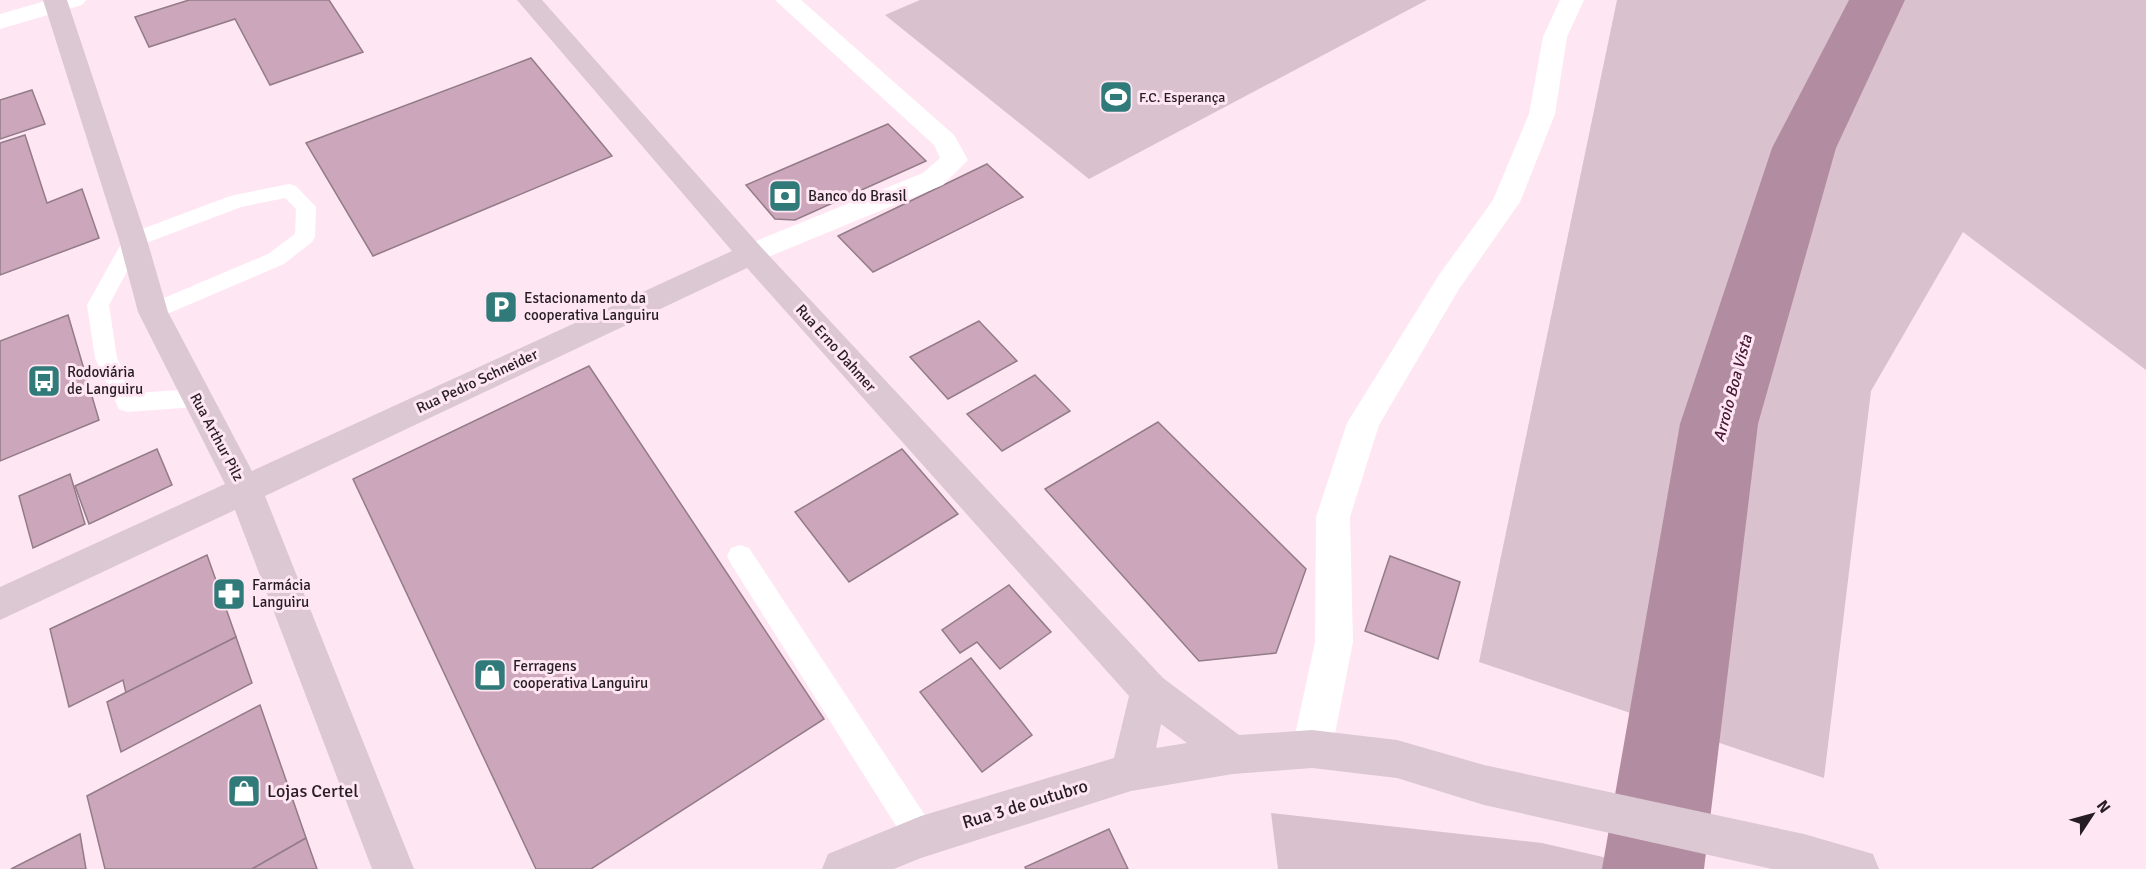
<svg xmlns="http://www.w3.org/2000/svg" width="2146" height="869" font-family="Signika,sans-serif">
	<style>
		.green { fill: #dac1ce }
		.lines { fill: none; stroke-linecap: round; stroke-linejoin: round }
		.river { fill: #b28da1; fill-rule: evenodd }
		.building { fill: #cca6ba; stroke: #927c88; stroke-width: 1.5 }
		.lane { fill: #fff; fill-rule: evenodd }
		.street { fill: #fff; fill-rule: evenodd }
		.secondary { fill: #dbc8d3; fill-rule: evenodd }
		.labels { text-anchor: middle; stroke-width: 6; stroke-linejoin: round; paint-order: stroke }
		.far-poi-label { font-size: 14px; fill: #261d22; stroke: #ffe6f3; text-anchor: start }
		.poi-label { font-size: 15px; fill: #261d22; stroke: #ffe6f3; text-anchor: start }
		.street-label { font-size: 15px; fill: #261d22; stroke: #ffe6f3 }
		.water-label { font-size: 16px; font-style: italic; fill: #451633; stroke: #ffe6f3 }
		.near-poi-label { font-size: 18px; fill: #261d22; stroke: #ffe6f3; text-anchor: start }
		.near-street-label { font-size: 18px; fill: #261d22; stroke: #ffe6f3 }
	</style>
	<rect width="100%" height="100%" fill="#ffe6f3"/>
	<g class="green">
		<polygon points="920,0 1427,0 1089,179 885,15"/>
		<polygon points="1617,0 2146,0 2146,370 1963,232 1871,391 1824,778 1479,662"/>
		<polygon points="1271,813 1542,843 1655,869 1278,869"/>
	</g>
	<g class="lines">
		<polygon class="river" points="1849,0 1905,0 1836,148 1758,424 1704,869 1602,869 1680,424 1772,148"/>
	</g>
	<g class="building">
		<polygon points="189,0 329,0 363,52 270,85 235,19 149,47 135,17"/>
		<polygon points="531,58 612,156 373,256 306,143"/>
		<polygon points="32,90 45,124 0,139 0,100"/>
		<polygon points="888,124 926,161 795,220 775,219 746,185"/>
		<polygon points="25,135 47,203 82,189 99,238 0,275 0,143"/>
		<polygon points="987,164 1023,197 873,272 838,236"/>
		<polygon points="68,315 99,420 0,461 0,341"/>
		<polygon points="979,321 1017,361 948,399 910,357"/>
		<polygon points="589,366 824,719 591,869 536,869 353,479"/>
		<polygon points="1035,375 1070,411 1002,451 967,414"/>
		<polygon points="1158,422 1306,569 1276,653 1199,661 1045,489"/>
		<polygon points="157,449 172,485 89,524 75,486"/>
		<polygon points="902,449 958,514 849,582 795,512"/>
		<polygon points="70,474 85,524 33,548 19,496"/>
		<polygon points="207,555 236,637 126,693 123,680 69,707 50,629"/>
		<polygon points="1390,556 1460,582 1438,659 1365,631"/>
		<polygon points="1009,585 1051,632 1000,669 977,642 960,653 942,630"/>
		<polygon points="236,637 252,683 121,752 107,702"/>
		<polygon points="971,658 1032,735 982,772 920,692"/>
		<polygon points="260,705 306,838 252,869 105,869 87,796"/>
		<polygon points="1109,829 1128,869 1026,869 1025,867"/>
		<polygon points="80,834 86,869 11,869"/>
		<polygon points="306,838 317,869 252,869"/>
	</g>
	<g class="lines">
		<g class="lane">
			<polygon points="289,184 296,186 316,207 315,237 312,242 284,264 153,320 145,318 142,312 145,306 268,254 295,234 296,209 285,198 241,207 141,245 109,305 117,358 134,393 196,389 204,392 208,398 204,404 196,407 127,412 119,409 95,358 87,305 126,235 230,196"/>
			<polygon points="740,545 749,548 932,826 936,837 932,848 921,852 910,848 731,564 727,556 731,548"/>
		</g>
		<g class="street">
			<polygon points="49,0 86,0 82,5 0,29 0,14"/>
			<polygon points="775,0 801,0 954,135 968,160 943,185 751,264 741,261 736,254 741,247 923,173 940,158 934,145"/>
			<polygon points="1560,0 1584,0 1567,37 1555,114 1520,202 1459,289 1379,425 1350,517 1353,642 1332,749 1326,762 1312,768 1298,762 1292,749 1315,642 1316,517 1347,423 1439,275 1493,200 1529,114 1543,37"/>
		</g>
		<path class="secondary" d="M43,0H67L147,240L168,312L252,471L732,251L517,0H542L761,247L1163,678L1239,735L1312,730L1397,740L1484,765L1804,834L1873,854L1879,869H1772L1484,805L1397,778L1312,768L1233,774L1131,791L921,858L894,869H822L828,854L921,816L1114,758L1129,696L747,268L265,496L414,869H372L235,510L0,620V587L225,484L138,312L119,240ZM1161,724L1187,743L1156,748Z"/>
	</g>
	<defs>
		<symbol id="stadium-square" viewBox="-11 -11 22 22"><rect x="-9" y="-9" width="18" height="18" rx="4" fill="#317a7a" stroke="#ffe6f3"/><path d="M0-5a6.5 5 0 1 0 0 10a6.5 5 0 1 0 0-10ZM-3.5-1.8h7v3.6h-7Z" fill="#fff"/></symbol>
		<symbol id="bank-square" viewBox="-11 -11 22 22"><rect x="-9" y="-9" width="18" height="18" rx="4" fill="#317a7a" stroke="#ffe6f3"/><path d="M-6-4H6V4H-6ZM0-2.3a2.3 2.3 0 1 0 0 4.6a2.3 2.3 0 1 0 0-4.6Z" fill="#fff"/></symbol>
		<symbol id="parking-square" viewBox="-11 -11 22 22"><rect x="-9" y="-9" width="18" height="18" rx="4" fill="#317a7a" stroke="#ffe6f3"/><path d="M-3.5-5.5H1a3.5 3.5 0 0 1 0 7H-1V5.5H-3.5ZM-1-3.4V-.6H.8a1.4 1.4 0 0 0 0-2.8Z" fill="#fff"/></symbol>
		<symbol id="bus-square" viewBox="-11 -11 22 22"><rect x="-9" y="-9" width="18" height="18" rx="4" fill="#317a7a" stroke="#ffe6f3"/><path d="M-5-6H5V4H4V6H2V4H-2V6H-4V4H-5ZM-3.5-4V0h7V-4ZM-3.5 1.2v1.5H-2V1.2ZM2 1.2v1.5H3.5V1.2Z" fill="#fff"/></symbol>
		<symbol id="pharmacy-square" viewBox="-11 -11 22 22"><rect x="-9" y="-9" width="18" height="18" rx="4" fill="#317a7a" stroke="#ffe6f3"/><path d="M-2-6h4v4h4v4h-4v4h-4v-4h-4v-4h4Z" fill="#fff"/></symbol>
		<symbol id="shop-square" viewBox="-11 -11 22 22"><rect x="-9" y="-9" width="18" height="18" rx="4" fill="#317a7a" stroke="#ffe6f3"/><path d="M-5-2.5h2.3a2.7 3.5 0 0 1 5.4 0H5L5.5 6h-11ZM-1.5-2.5h3a1.5 2.3 0 0 0-3 0Z" fill="#fff"/></symbol>
	</defs>
	<g fill-rule="evenodd">
		<use href="#stadium-square" x="1097" y="78" width="38" height="38"/>
		<use href="#bank-square" x="766" y="177" width="38" height="38"/>
		<use href="#parking-square" x="482" y="288" width="38" height="38"/>
		<use href="#bus-square" x="25" y="362" width="38" height="38"/>
		<use href="#pharmacy-square" x="210" y="575" width="38" height="38"/>
		<use href="#shop-square" x="471" y="656" width="38" height="38"/>
		<use href="#shop-square" x="225" y="772" width="38" height="38"/>
	</g>
	<g class="labels">
		<g class="far-poi-label">
			<text x="1139" y="102">F.C. Esperança</text>
		</g>
		<g class="poi-label">
			<text x="808" y="201">Banco do Brasil</text>
			<text x="524" y="303">Estacionamento da<tspan x="524" dy="17">cooperativa Languiru</tspan></text>
			<text x="67" y="377">Rodoviária<tspan x="67" dy="17">de Languiru</tspan></text>
			<text x="252" y="590">Farmácia<tspan x="252" dy="17">Languiru</tspan></text>
			<text x="513" y="671">Ferragens<tspan x="513" dy="17">cooperativa Languiru</tspan></text>
		</g>
		<g class="street-label">
			<text transform="translate(836 348) rotate(48)" y="5">Rua Erno Dahmer</text>
			<text transform="translate(477 381) rotate(-25)" y="5">Rua Pedro Schneider</text>
			<text transform="translate(217 437) rotate(62)" y="5">Rua Arthur Pilz</text>
		</g>
		<g class="water-label">
			<text transform="translate(1732 388) rotate(-75)" y="6">Arroio Boa Vista</text>
		</g>
		<g class="near-poi-label">
			<text x="267" y="797">Lojas Certel</text>
		</g>
		<g class="near-street-label">
			<text transform="translate(1025 804) rotate(-17)" y="6">Rua 3 de outubro</text>
		</g>
	</g>
	<g transform="translate(2092 815) rotate(54)" stroke="#ffe6f3" stroke-width="4.5" paint-order="stroke">
	<path d="M0-4.5L10 22L0 15L-10 22Z" fill="#261d22"/>
	<text y="-9" font-size="16" font-weight="bold" text-anchor="middle" fill="#261d22">N</text>
	</g>
</svg>
